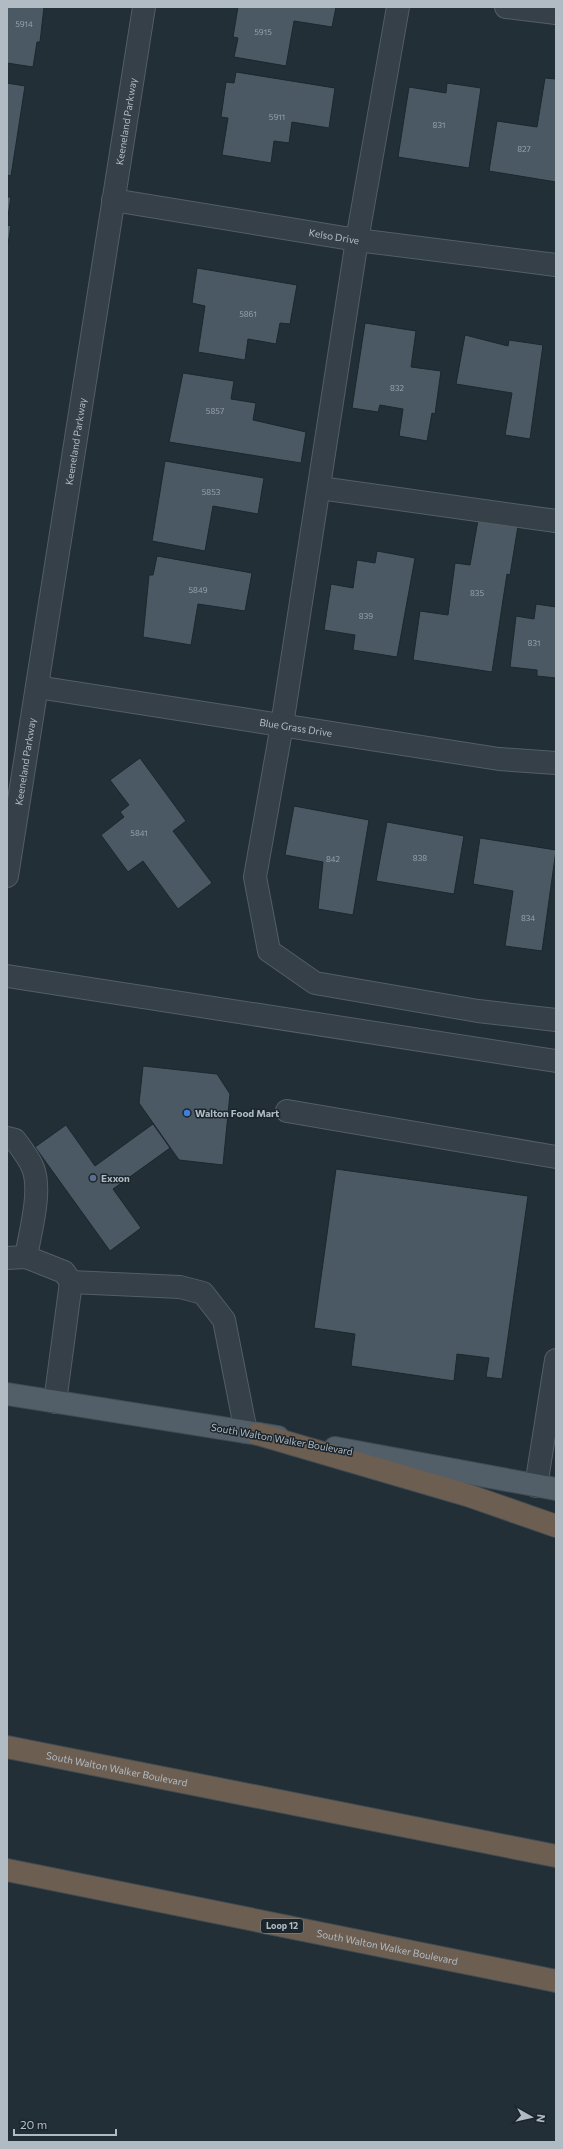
<svg xmlns="http://www.w3.org/2000/svg" width="563" height="2149" font-family="Commissioner,sans-serif">
	<style>
		.building { fill: #4a5963; stroke: #1c272e }
		.lines { fill: none; stroke-linecap: round; stroke-linejoin: round }
		.minor-casing { stroke: #535e65; stroke-width: 24 }
		.major-casing { stroke: #414c54; stroke-width: 24 }
		.highway-casing { stroke: #404b52; stroke-width: 24 }
		.minor { stroke: #354048; stroke-width: 22 }
		.major { stroke: #535f68; stroke-width: 22 }
		.highway { stroke: #6d5e52; stroke-width: 22 }
		.shop-dot { fill: #3f7fe0; stroke: #1b252c; stroke-width: 1.5 }
		.service-dot { fill: #5c6f8a; stroke: #1b252c; stroke-width: 1.5 }
		.labels { text-anchor: middle; stroke-width: 3; stroke-linejoin: round; paint-order: stroke }
		.number-label { font-size: 8px; fill: #96a2ac }
		.shield { fill: #1b252c; stroke: #838e96; stroke-width: 1 }
		.shield-label { font-size: 9px; font-weight: bold; fill: #b0bbc4 }
		.street-label { font-size: 10px; fill: #b0bbc4; stroke: #1b252c }
		.poi-label { font-size: 10px; font-weight: bold; fill: #b0bbc4; stroke: #1b252c; text-anchor: start }
	</style>
	<rect width="100%" height="100%" fill="#222f37"/>
	<g class="building">
		<polygon points="7,7 44,7 40,42 37,42 33,67 7,63"/>
		<polygon points="238,7 336,7 332,27 294,21 286,66 234,57 238,38 233,37"/>
		<polygon points="236,72 335,88 329,128 292,122 289,143 274,141 271,163 222,155 228,118 221,117 226,82 234,83"/>
		<polygon points="545,78 556,79 556,182 489,171 497,121 537,127"/>
		<polygon points="7,83 25,86 11,176 7,175"/>
		<polygon points="447,83 481,88 469,168 398,157 409,87 446,93"/>
		<polygon points="7,197 11,197 7,222"/>
		<polygon points="7,225 11,226 7,250"/>
		<polygon points="197,268 297,285 290,324 280,323 276,344 248,339 245,360 198,352 205,306 192,303"/>
		<polygon points="365,323 416,331 411,367 441,371 435,414 432,413 427,441 399,436 403,409 380,405 378,412 352,408"/>
		<polygon points="465,335 508,346 509,340 543,345 530,439 505,435 512,393 456,384"/>
		<polygon points="183,373 234,381 231,399 256,403 253,420 306,432 301,463 169,442"/>
		<polygon points="165,461 264,478 258,514 213,506 205,551 152,541"/>
		<polygon points="478,520 518,526 510,575 507,574 492,672 413,660 420,611 448,615 455,563 470,565"/>
		<polygon points="377,551 415,558 397,657 353,650 355,635 324,630 331,584 353,588 357,560 375,563"/>
		<polygon points="157,556 252,573 245,611 198,604 191,645 143,637 149,575 153,575"/>
		<polygon points="536,604 556,607 556,678 537,676 537,670 510,667 516,616 534,619"/>
		<polygon points="140,758 186,821 173,831 212,883 178,909 143,861 128,872 101,835 124,817 120,812 129,805 110,780"/>
		<polygon points="294,806 369,820 353,915 318,909 323,862 285,855"/>
		<polygon points="387,822 464,836 454,894 376,881"/>
		<polygon points="480,838 556,850 542,951 505,946 513,891 473,884"/>
		<polygon points="143,1066 217,1074 230,1094 223,1165 179,1160 139,1103"/>
		<polygon points="153,1124 170,1148 113,1189 141,1228 110,1251 35,1147 66,1125 95,1166"/>
		<polygon points="336,1169 528,1196 502,1379 486,1377 489,1358 457,1354 454,1381 351,1366 355,1334 314,1328"/>
	</g>
	<g class="lines">
		<defs>
			<g id="minor">
				<polyline points="398,7 357,240 282,725 255,877 269,951 315,983 478,1011 556,1020"/>
				<polyline points="506,7 556,13"/>
				<path id="s1" d="M113,200L357,240L556,265"/>
				<polyline points="320,488 556,521"/>
				<path id="s2" d="M37,687L499,759L556,763"/>
				<path id="s3" d="M7,876L144,7"/>
				<polyline points="7,976 556,1061"/>
				<polyline points="287,1111 556,1157"/>
				<path d="M7,1138L15,1140C22,1149 29,1158 33,1168C42,1192 30,1232 26,1257"/>
				<polyline points="7,1258 26,1257 64,1272 71,1282 55,1402"/>
				<polyline points="71,1282 180,1287 203,1293 224,1320 246,1432"/>
				<polyline points="536,1486 556,1360"/>
			</g>
			<g id="major">
				<polyline points="7,1394 278,1437"/>
				<polyline points="335,1448 556,1489"/>
			</g>
			<g id="highway">
				<polyline points="258,1434 470,1496 556,1526"/>
				<path id="s4" d="M7,1747L556,1856"/>
				<path id="s5" d="M7,1870L556,1981"/>
			</g>
		</defs>
		<use href="#minor" class="minor-casing"/>
		<use href="#major" class="major-casing"/>
		<use href="#highway" class="highway-casing"/>
		<use href="#minor" class="minor"/>
		<use href="#major" class="major"/>
		<use href="#highway" class="highway"/>
	</g>
	<circle class="shop-dot" cx="187" cy="1113" r="4"/>
	<circle class="service-dot" cx="93" cy="1178" r="4"/>
	<g class="labels">
		<g class="number-label">
			<text x="24" y="27">5914</text>
			<text x="263" y="35">5915</text>
			<text x="277" y="120">5911</text>
			<text x="439" y="128">831</text>
			<text x="524" y="152">827</text>
			<text x="248" y="317">5861</text>
			<text x="397" y="391">832</text>
			<text x="215" y="414">5857</text>
			<text x="211" y="495">5853</text>
			<text x="198" y="593">5849</text>
			<text x="477" y="596">835</text>
			<text x="366" y="619">839</text>
			<text x="534" y="646">831</text>
			<text x="139" y="836">5841</text>
			<text x="420" y="861">838</text>
			<text x="333" y="862">842</text>
			<text x="528" y="921">834</text>
		</g>
		<rect class="shield" x="261" y="1919" width="42" height="14" rx="3"/>
		<g class="shield-label">
			<text x="282" y="1929">Loop 12</text>
		</g>
		<g class="street-label">
			<text dy="4" stroke="none"><textPath href="#s3" startOffset="764">Keeneland Parkway</textPath></text>
			<text dy="4" stroke="none"><textPath href="#s1" startOffset="224">Kelso Drive</textPath></text>
			<text dy="4" stroke="none"><textPath href="#s3" startOffset="440">Keeneland Parkway</textPath></text>
			<text dy="4" stroke="none"><textPath href="#s2" startOffset="262">Blue Grass Drive</textPath></text>
			<text dy="4" stroke="none"><textPath href="#s3" startOffset="116">Keeneland Parkway</textPath></text>
			<text transform="translate(282 1439) rotate(10)" y="4">South Walton Walker Boulevard</text>
			<text dy="4" stroke="none"><textPath href="#s4" startOffset="112">South Walton Walker Boulevard</textPath></text>
			<text dy="4" stroke="none"><textPath href="#s5" startOffset="388">South Walton Walker Boulevard</textPath></text>
		</g>
		<g class="poi-label">
			<text x="195" y="1117">Walton Food Mart</text>
			<text x="101" y="1182">Exxon</text>
		</g>
	</g>
	<rect width="563" height="2149" fill="none" stroke="#b0bbc4" stroke-width="16"/>
	<g transform="translate(531 2117) rotate(98)" stroke="#1b252c" stroke-width="3" paint-order="stroke">
	<path d="M0-3L7 15L0 10L-7 15Z" fill="#b0bbc4"/>
	<text y="-6" font-size="11" font-weight="bold" text-anchor="middle" fill="#b0bbc4">N</text>
	</g>
	<path d="M14 2129v6h102v-6" fill="none" stroke="#b0bbc4" stroke-width="2"/>
	<text x="20" y="2129" font-size="12" fill="#b0bbc4" stroke="#1b252c" stroke-width="3" paint-order="stroke">20 m</text>
</svg>
